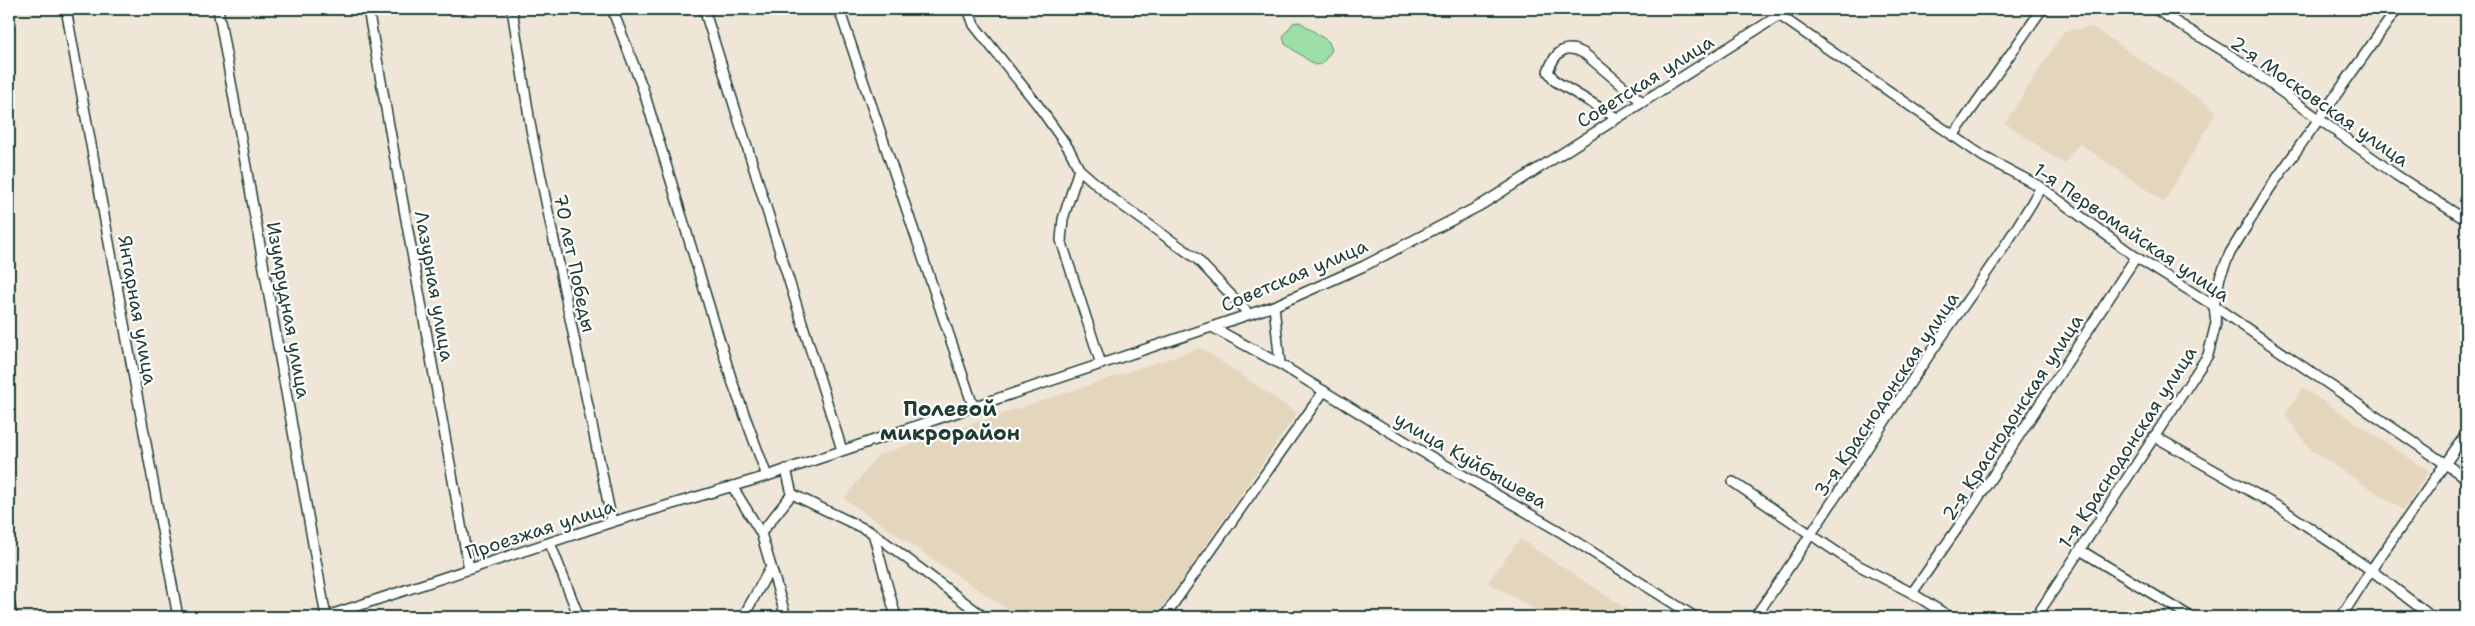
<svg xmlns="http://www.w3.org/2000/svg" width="2475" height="626" font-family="'Shantell Sans',sans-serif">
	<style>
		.built { fill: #e4d5bd }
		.green { fill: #9ddea7; stroke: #5e8e6e }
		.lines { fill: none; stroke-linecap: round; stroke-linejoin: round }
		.minor-casing { stroke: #1f3d34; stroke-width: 12 }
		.minor { stroke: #fff; stroke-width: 9 }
		.labels { text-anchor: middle; stroke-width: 4.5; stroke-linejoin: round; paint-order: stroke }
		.street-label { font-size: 19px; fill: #1f3d34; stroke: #fff }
		.quarter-label { font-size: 21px; font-weight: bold; fill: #1f3d34; stroke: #fff }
	</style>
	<rect width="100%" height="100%" fill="#efe6d8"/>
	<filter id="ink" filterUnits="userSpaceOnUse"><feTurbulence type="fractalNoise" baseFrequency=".02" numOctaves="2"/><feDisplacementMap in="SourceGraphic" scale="10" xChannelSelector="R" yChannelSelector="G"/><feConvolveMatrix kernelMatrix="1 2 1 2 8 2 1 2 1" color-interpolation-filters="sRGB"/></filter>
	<g filter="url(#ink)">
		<g class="built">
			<polygon points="2092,27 2217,111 2164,202 2079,143 2064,164 2005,123 2064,31"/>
			<polygon points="1201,348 1297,413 1156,617 1019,617 844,499 878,455"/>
			<polygon points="2303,388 2429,471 2403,510 2311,450 2285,415"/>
			<polygon points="1520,539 1639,617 1543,617 1544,615 1488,582"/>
		</g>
		<polygon class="green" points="1300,22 1329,42 1332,50 1322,64 1315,65 1285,44 1283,37 1293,23"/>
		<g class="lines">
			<defs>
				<g id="minor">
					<polyline points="66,9 178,617"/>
					<polyline points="218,9 326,617"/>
					<polyline points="368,9 469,569"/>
					<polyline points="512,9 531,129 612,522"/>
					<polyline points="612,9 643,89 732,381 767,476"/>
					<polyline points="704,9 842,450"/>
					<polyline points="839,9 973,406"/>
					<polyline points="968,9 974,25 1037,104 1069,149 1079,169 1112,198 1197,259 1248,313"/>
					<polyline points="2155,9 2235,58 2396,175 2466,220"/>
					<polyline points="1779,15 1984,157 2041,187 2136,257 2214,306 2466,478"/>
					<path d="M1617,118L1555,81L1548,71C1556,51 1565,43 1585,54L1642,102"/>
					<polyline points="1953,136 2042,9"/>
					<polyline points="1079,169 1063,219 1061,240 1101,364"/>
					<polyline points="1274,306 1280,364 1416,448 1559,531 1695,617"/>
					<polyline points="1212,327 1280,364"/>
					<polyline points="2154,436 2282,509 2371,570 2432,617"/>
					<polyline points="786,469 792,494 873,533 984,617"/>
					<polyline points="1733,482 1850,561 1912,593 1950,617"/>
					<polyline points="732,486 761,533"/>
					<polyline points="873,533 896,617"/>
					<polyline points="550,543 579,617"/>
					<polyline points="2080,550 2191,617"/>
					<polyline points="1912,593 1971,509 2136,257"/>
					<polyline points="9,600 12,617"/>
					<polyline points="324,617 612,522 767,476 1274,306 1364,266 1481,205 1789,9"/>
					<polyline points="743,617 771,567"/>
					<polyline points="786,617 761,533 792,494"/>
					<polyline points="1164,617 1324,391"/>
					<path d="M1755,617C1813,534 1866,448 1923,364C1963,305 2006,249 2041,187"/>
					<polyline points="2036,617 2208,355 2216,323 2214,306 2220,277 2230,253 2270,188 2397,9"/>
					<polyline points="2341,617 2371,570 2466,434"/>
				</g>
			</defs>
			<use href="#minor" class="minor-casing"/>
			<use href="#minor" class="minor"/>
		</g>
	</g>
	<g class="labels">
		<g class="street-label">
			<text transform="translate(1645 81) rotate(-32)" y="7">Советская улица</text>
			<text transform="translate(2320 101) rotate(35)" y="7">2-я Московская улица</text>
			<text transform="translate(2132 232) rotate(34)" y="7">1-я Первомайская улица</text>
			<text transform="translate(575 263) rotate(78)" y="7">70 лет Победы</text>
			<text transform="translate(1294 275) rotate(-23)" y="7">Советская улица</text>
			<text transform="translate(435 286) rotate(80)" y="7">Лазурная улица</text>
			<text transform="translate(138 310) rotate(80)" y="7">Янтарная улица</text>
			<text transform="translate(289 310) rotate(80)" y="7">Изумрудная улица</text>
			<text transform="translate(1886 394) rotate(-56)" y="7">3-я Краснодонская улица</text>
			<text transform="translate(2012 417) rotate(-57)" y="7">2-я Краснодонская улица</text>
			<text transform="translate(2127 447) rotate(-57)" y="7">1-я Краснодонская улица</text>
			<text transform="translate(1471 460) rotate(30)" y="7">улица Куйбышева</text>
			<text transform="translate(540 529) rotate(-18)" y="7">Проезжая улица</text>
		</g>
		<g class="quarter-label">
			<text x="950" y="416">Полевой<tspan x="950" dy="24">микрорайон</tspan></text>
		</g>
	</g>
	<rect width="2475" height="626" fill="none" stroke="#fff" stroke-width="30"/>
	<rect x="15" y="15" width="2445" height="596" fill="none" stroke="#1f3d34" stroke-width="2" filter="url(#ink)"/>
</svg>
